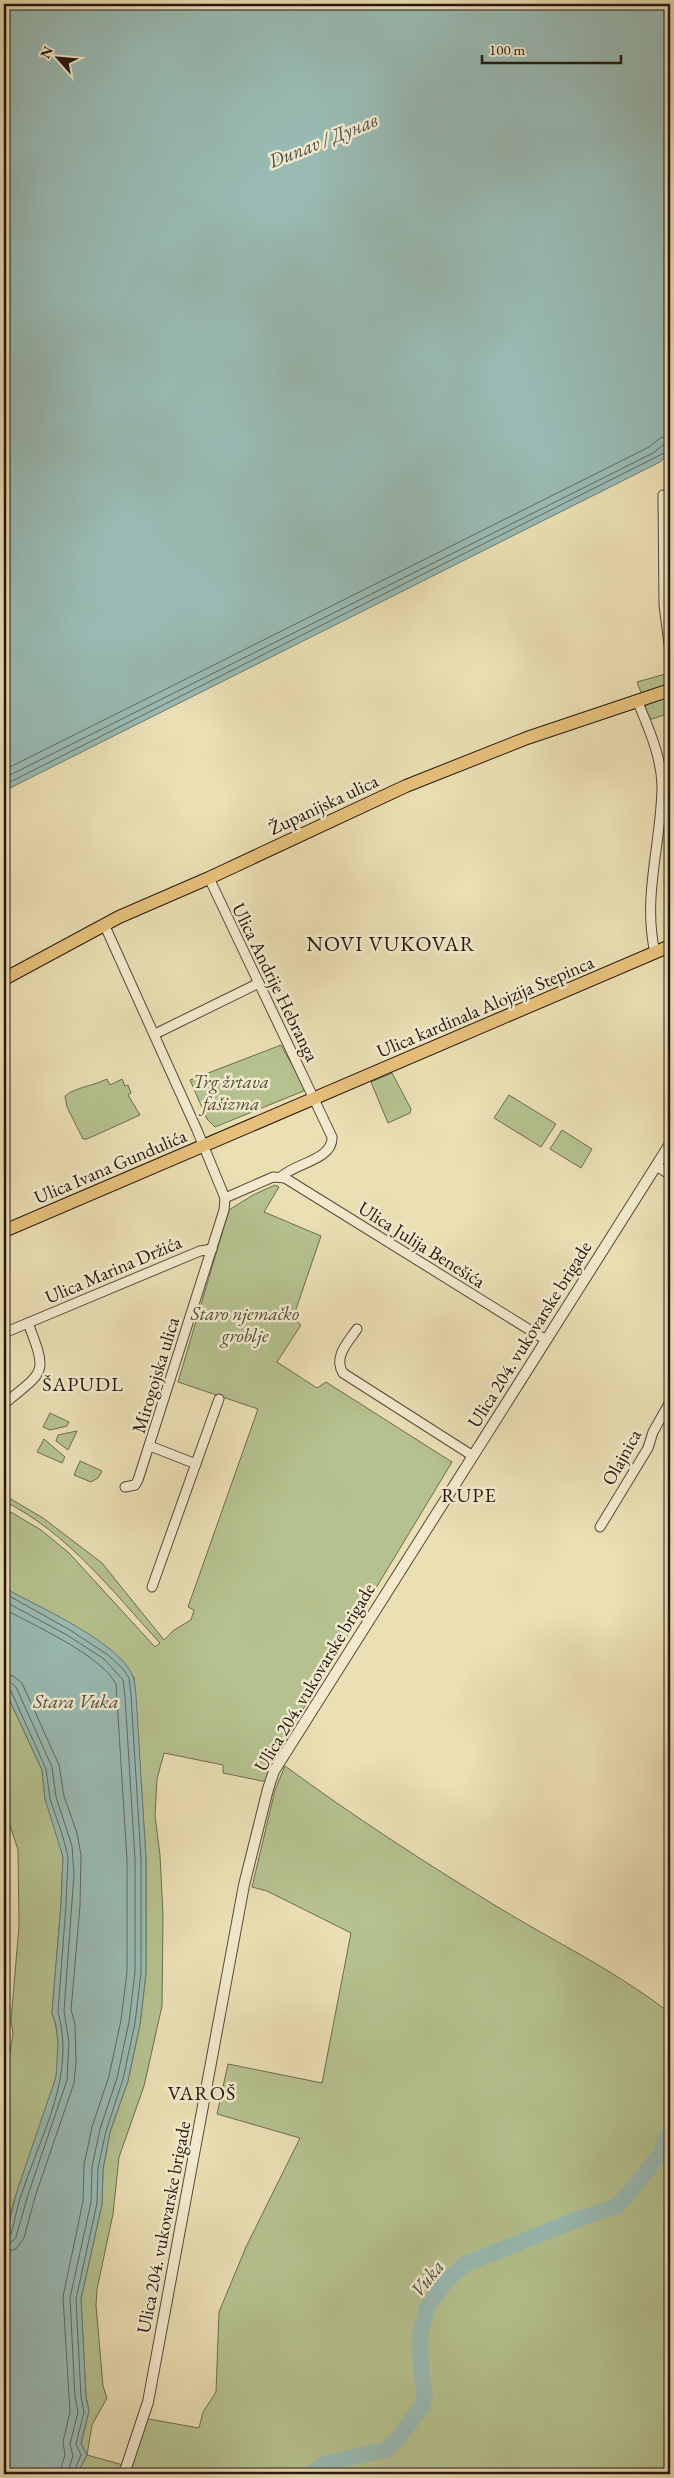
<svg xmlns="http://www.w3.org/2000/svg" width="674" height="2478" font-family="'EB Garamond',serif">
	<style>
		.green { fill: #b5c28f; stroke: #6c6c4e }
		.water { fill: #99bbb4; stroke: #6a7972 }
		.lines { fill: none; stroke-linecap: round; stroke-linejoin: round }
		.shore { stroke: #5e6961; stroke-width: 1 }
		.river { stroke: #99bbb4; stroke-width: 16 }
		.minor-casing { stroke: #564938; stroke-width: 11 }
		.tertiary-casing { stroke: #564938; stroke-width: 12 }
		.primary-casing { stroke: #24170e; stroke-width: 14 }
		.minor { stroke: #f2eace; stroke-width: 9 }
		.tertiary { stroke: #f2eace; stroke-width: 10 }
		.primary { stroke: #e6c07a; stroke-width: 12 }
		.labels { text-anchor: middle; stroke-width: 5; stroke-linejoin: round; paint-order: stroke }
		.street-label { font-size: 19px; fill: #24170e; stroke: #f2eace }
		.park-label { font-size: 19px; font-style: italic; fill: #504a35; stroke: #f2eace }
		.water-label { font-size: 20px; font-style: italic; fill: #4d5048; stroke: #f2eace }
		.neighbourhood-label { font-size: 20px; letter-spacing: 1px; fill: #24170e; stroke: #f2eace }
		.quarter-label { font-size: 21px; letter-spacing: 1px; fill: #24170e; stroke: #f2eace }
	</style>
	<rect width="100%" height="100%" fill="#ebdfb4"/>
	<filter id="stains"><feTurbulence type="fractalNoise" baseFrequency=".004" numOctaves="4"/><feColorMatrix values="0 0 0 0 .2 0 0 0 0 .09 0 0 0 0 .02 0 0 0 .5 -.17"/></filter>
	<radialGradient id="worn" r=".72"><stop offset=".6" stop-color="#630" stop-opacity="0"/><stop offset="1" stop-color="#630" stop-opacity=".3"/></radialGradient>
	<g class="green">
		<path d="M669,673C668,689 654,690 642,695L637,682Z"/>
		<polygon points="670,694 670,713 649,720 645,708 648,701"/>
		<polygon points="281,1045 306,1090 215,1127 207,1119 190,1080"/>
		<polygon points="392,1073 411,1109 410,1113 388,1123 371,1082"/>
		<path d="M107,1079L110,1085L122,1079L125,1086L128,1085L131,1093L128,1095L140,1115L87,1139H83L67,1107L65,1096C76,1087 93,1086 107,1079Z"/>
		<polygon points="509,1095 556,1124 541,1147 494,1118"/>
		<polygon points="562,1130 592,1149 581,1168 550,1149"/>
		<path d="M275,1185L279,1187L264,1212L321,1236L293,1318L301,1325L277,1362L317,1388L326,1382L452,1462L291,1729L286,1748L267,1782L223,1773V1765L164,1753L157,1779L155,1816L160,1855L163,1915L162,2006L144,2086L119,2157L113,2214L97,2289L96,2305L103,2386L107,2398L92,2425L87,2455L127,2466L143,2418L199,2428L203,2412L216,2392L219,2312L246,2247L300,2138L217,2114L228,2064L322,2083L351,1933L267,1891L252,1887L275,1790L285,1766C353,1816 424,1862 496,1906C555,1942 616,1971 670,2013V2474H77L87,2455L81,2444L89,2411L86,2397L81,2299L102,2204L103,2169L110,2132L128,2081L140,2024L146,1973V1858L134,1677L73,1625L4,1588V1508L41,1530L69,1553L155,1647L160,1643C112,1591 68,1533 4,1501V1495L43,1518L102,1563L164,1640L174,1630L191,1620L194,1610L188,1607L258,1409L178,1382L229,1210L253,1195Z"/>
		<polygon points="50,1413 69,1422 67,1426 50,1430 43,1427"/>
		<polygon points="77,1431 68,1450 56,1441 58,1435"/>
		<polygon points="44,1439 65,1457 62,1463 37,1452"/>
		<polygon points="80,1461 102,1471 98,1478 91,1482 74,1475"/>
		<path d="M4,1688L42,1770L45,1799L59,1838L63,1857L61,1904L52,2013C73,2072 37,2135 18,2189C12,2206 8,2224 4,2241V2087L13,2034L11,2020L19,1926L18,1850L4,1807Z"/>
	</g>
	<g class="water">
		<polygon points="4,4 670,4 670,453 660,462 4,791"/>
		<path d="M4,1588C38,1606 104,1636 127,1666C134,1675 135,1684 136,1695L146,1858V1973L140,2024L128,2081L110,2132L103,2169L102,2204L81,2299L86,2397L89,2411L81,2443L87,2455L77,2474H4V2241L17,2191L56,2077L58,2043L56,2025L52,2013L61,1904L63,1857L45,1799L42,1770L4,1688Z"/>
	</g>
	<g class="lines">
		<g class="shore">
			<polyline points="4,770 649,447 660,438 670,436"/>
			<polyline points="4,778 653,453 663,445 670,444"/>
			<polyline points="4,785 670,450"/>
			<polyline points="4,1593 70,1630 108,1655 123,1669 129,1678 131,1695 141,1859 141,1973 135,2023 123,2079 106,2131 98,2168 97,2203 76,2299 81,2397 84,2412 76,2444 81,2455 73,2474"/>
			<polyline points="4,1601 67,1635 104,1659 123,1680 125,1696 135,1859 135,1972 129,2022 117,2078 100,2129 92,2167 91,2202 70,2298 75,2397 78,2412 70,2444 73,2456 67,2474"/>
			<path d="M4,1609C33,1625 101,1655 116,1684L127,1860V1972L121,2020L109,2076L92,2127L84,2165L83,2201L63,2297L70,2412L63,2442L65,2455L59,2474"/>
			<polyline points="4,1674 13,1676 22,1683 59,1765 64,1796 77,1833 81,1855 80,1906 71,2010 75,2024 76,2062 74,2083 35,2197 24,2238 16,2249 4,2252"/>
			<polyline points="4,1681 10,1682 16,1687 52,1767 56,1797 72,1846 74,1874 64,2011 69,2042 67,2080 28,2195 16,2237 12,2242 4,2244"/>
			<path d="M4,1688L11,1691L46,1769L50,1799L63,1837L68,1857L66,1905L58,2012C76,2076 41,2134 22,2193C17,2206 15,2220 11,2234L4,2238"/>
		</g>
		<polyline class="river" points="311,2474 327,2463 386,2450 400,2436 421,2407 425,2395 421,2371 420,2334 428,2306 446,2281 465,2264 581,2218 618,2206 659,2156 670,2131"/>
		<defs>
			<g id="minor">
				<polyline points="663,495 664,605 670,652"/>
				<path d="M637,700C648,727 661,755 662,785C662,841 642,896 655,953"/>
				<path d="M209,878L332,1137C333,1160 295,1163 281,1177"/>
				<polyline points="104,924 197,1130 225,1198 273,1177 285,1178 546,1340"/>
				<polyline points="155,1034 259,983"/>
				<polyline points="657,1166 670,1175"/>
				<path d="M357,1329C348,1342 333,1357 343,1373L473,1456"/>
				<polyline points="4,1333 200,1251 212,1249"/>
				<path d="M4,1404C45,1370 48,1375 28,1323"/>
				<polyline points="150,1446 196,1464"/>
				<polyline points="125,1487 135,1485 138,1480 224,1210 225,1198"/>
				<polyline points="600,1527 648,1448 653,1432 670,1402"/>
				<polyline points="152,1587 219,1399"/>
			</g>
			<polyline id="tertiary" points="124,2474 148,2402 244,1885 268,1789 274,1771 670,1144"/>
			<g id="primary">
				<polyline points="4,979 119,917 209,878 406,786 527,738 670,690"/>
				<polyline points="4,1231 670,946"/>
			</g>
		</defs>
		<use href="#minor" class="minor-casing"/>
		<use href="#tertiary" class="tertiary-casing"/>
		<use href="#primary" class="primary-casing"/>
		<use href="#minor" class="minor"/>
		<use href="#tertiary" class="tertiary"/>
		<use href="#primary" class="primary"/>
	</g>
	<g class="labels">
		<g class="street-label">
			<text transform="translate(323 804) rotate(-25)" y="7">Županijska ulica</text>
			<text transform="translate(276 982) rotate(64)" y="7">Ulica Andrije Hebranga</text>
			<text transform="translate(485 1006) rotate(-23)" y="7">Ulica kardinala Alojzija Stepinca</text>
			<text transform="translate(110 1166) rotate(-23)" y="7">Ulica Ivana Gundulića</text>
			<text transform="translate(422 1244) rotate(32)" y="7">Ulica Julija Benešića</text>
			<text transform="translate(113 1269) rotate(-23)" y="7">Ulica Marina Držića</text>
			<text transform="translate(529 1334) rotate(-58)" y="7">Ulica 204. vukovarske brigade</text>
			<text transform="translate(155 1375) rotate(-73)" y="7">Mirogojska ulica</text>
			<text transform="translate(621 1457) rotate(-61)" y="7">Olajnica</text>
			<text transform="translate(314 1677) rotate(-59)" y="7">Ulica 204. vukovarske brigade</text>
			<text transform="translate(163 2227) rotate(-79)" y="7">Ulica 204. vukovarske brigade</text>
		</g>
		<g class="park-label">
			<text x="231" y="1088">Trg žrtava<tspan x="231" dy="22">fašizma</tspan></text>
			<text x="245" y="1320">Staro njemačko<tspan x="245" dy="22">groblje</tspan></text>
		</g>
		<g class="water-label">
			<text transform="translate(323 140) rotate(-22)" y="7">Dunav / Дунав</text>
			<text x="76" y="1708">Stara Vuka</text>
			<text transform="translate(427 2278) rotate(-52)" y="7">Vuka</text>
		</g>
		<g class="neighbourhood-label">
			<text x="83" y="1391">ŠAPUDL</text>
			<text x="469" y="1502">RUPE</text>
			<text x="202" y="2100">VAROŠ</text>
		</g>
		<g class="quarter-label">
			<text x="391" y="951">NOVI VUKOVAR</text>
		</g>
	</g>
	<rect width="674" height="2478" fill="none" stroke="#ebdfb4" stroke-width="20"/>
	<rect x="5" y="5" width="664" height="2468" fill="none" stroke="#24170e" stroke-width="2.5"/>
	<rect x="10" y="10" width="654" height="2458" fill="none" stroke="#24170e"/>
	<g transform="translate(58 58) rotate(297)" stroke="#f2eace" stroke-width="4" paint-order="stroke">
	<path d="M0-4L9 19L0 12L-9 19Z" fill="#24170e"/>
	<text y="-8" font-size="14" font-weight="bold" text-anchor="middle" fill="#24170e">N</text>
	</g>
	<path d="M482 55v8h139v-8" fill="none" stroke="#24170e" stroke-width="2.5"/>
	<text x="489" y="55" font-size="15" fill="#24170e" stroke="#f2eace" stroke-width="4" paint-order="stroke">100 m</text>
	<rect width="100%" height="100%" filter="url(#stains)"/>
	<rect width="100%" height="100%" fill="url(#worn)"/>
</svg>
